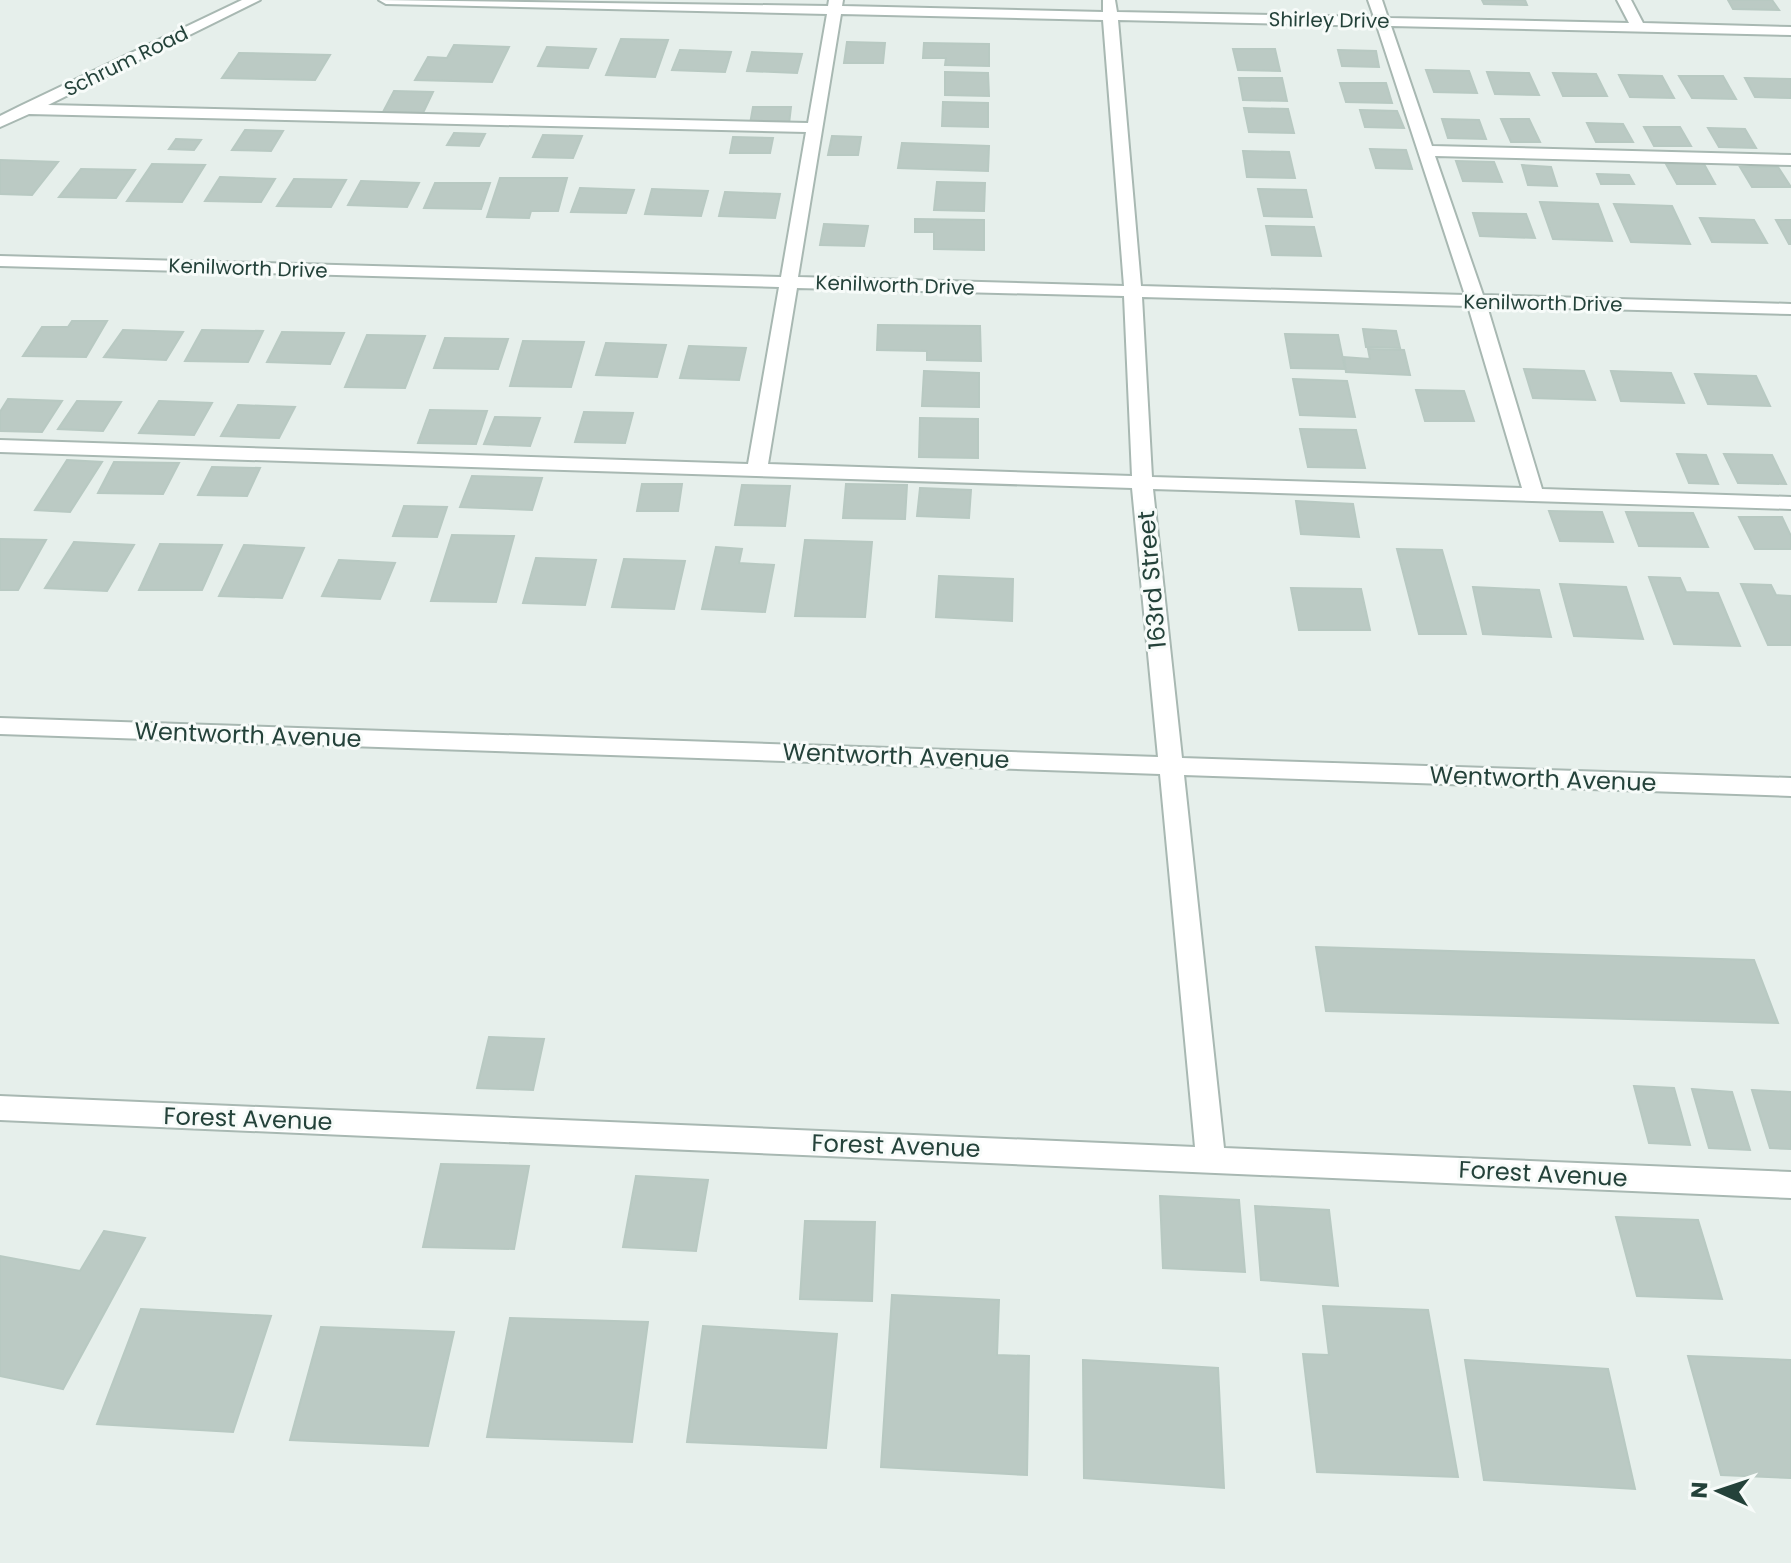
<svg xmlns="http://www.w3.org/2000/svg" width="1791" height="1563" font-family="Poppins,sans-serif">
	<style>
		.building { fill: #bbcac4; stroke: #b8c9c2; stroke-width: 2 }
		.lines { fill: none; stroke-linecap: round; stroke-linejoin: round }
		.minor-casing { stroke: #a8b8b2; stroke-width: 4 }
		.minor { fill: #fff; fill-rule: evenodd }
		.labels { text-anchor: middle; stroke-width: 6; stroke-linejoin: round; paint-order: stroke }
		.far-street-label { font-size: 20px; fill: #24423a; stroke: #f7fbf9 }
		.street-label { font-size: 24px; fill: #24423a; stroke: #f7fbf9 }
	</style>
	<rect width="100%" height="100%" fill="#e6efeb"/>
	<g class="building">
		<polygon points="1482,0 1525,0 1527,5 1484,4"/>
		<polygon points="1728,0 1772,0 1779,10 1733,9"/>
		<polygon points="621,39 668,40 655,77 606,75"/>
		<polygon points="847,42 885,43 883,63 844,63"/>
		<polygon points="924,43 989,44 989,66 945,65 946,58 923,58"/>
		<polygon points="454,45 509,47 492,82 415,80 428,57 447,58"/>
		<polygon points="547,47 596,49 588,68 538,66"/>
		<polygon points="1233,49 1275,49 1280,71 1238,70"/>
		<polygon points="680,50 731,52 725,72 672,70"/>
		<polygon points="1338,50 1376,51 1379,67 1342,66"/>
		<polygon points="752,52 802,54 797,73 747,71"/>
		<polygon points="239,53 330,55 315,80 222,78"/>
		<polygon points="1426,70 1469,71 1477,93 1434,92"/>
		<polygon points="945,72 988,73 989,96 945,95"/>
		<polygon points="1487,72 1529,73 1539,95 1495,94"/>
		<polygon points="1553,73 1596,74 1607,96 1563,96"/>
		<polygon points="1619,75 1662,76 1674,98 1630,97"/>
		<polygon points="1679,76 1723,76 1736,99 1692,98"/>
		<polygon points="1239,78 1282,78 1287,101 1243,100"/>
		<polygon points="1745,78 1791,79 1791,98 1755,97"/>
		<polygon points="1340,83 1386,83 1392,103 1346,102"/>
		<polygon points="394,91 433,92 423,113 383,112"/>
		<polygon points="943,102 988,103 988,127 942,126"/>
		<polygon points="753,107 791,107 789,124 750,124"/>
		<polygon points="1244,108 1288,109 1294,133 1249,132"/>
		<polygon points="1360,110 1397,111 1404,128 1365,127"/>
		<polygon points="1442,119 1479,120 1486,139 1448,138"/>
		<polygon points="1501,119 1529,119 1540,142 1511,142"/>
		<polygon points="1587,123 1623,124 1633,142 1596,142"/>
		<polygon points="1644,127 1680,127 1691,146 1654,146"/>
		<polygon points="1708,128 1745,129 1756,148 1719,147"/>
		<polygon points="245,130 283,131 271,151 232,150"/>
		<polygon points="454,133 485,134 479,146 447,145"/>
		<polygon points="543,135 582,136 573,158 533,157"/>
		<polygon points="832,136 861,137 858,155 828,155"/>
		<polygon points="733,137 773,138 770,153 730,153"/>
		<polygon points="176,139 201,140 194,150 169,149"/>
		<polygon points="902,143 989,146 988,171 898,168"/>
		<polygon points="1370,149 1406,150 1412,169 1376,168"/>
		<polygon points="1243,151 1289,152 1295,178 1247,177"/>
		<polygon points="0,160 58,162 32,195 0,194"/>
		<polygon points="1456,161 1494,162 1502,182 1463,181"/>
		<polygon points="152,164 205,165 182,202 127,201"/>
		<polygon points="1666,164 1704,164 1715,184 1677,184"/>
		<polygon points="1522,165 1551,167 1557,186 1528,185"/>
		<polygon points="1740,167 1778,167 1791,187 1752,187"/>
		<polygon points="81,169 135,170 116,198 59,197"/>
		<polygon points="1597,174 1629,175 1634,184 1601,184"/>
		<polygon points="220,177 275,179 261,202 205,201"/>
		<polygon points="500,178 567,178 558,211 531,211 529,218 487,217"/>
		<polygon points="294,179 346,180 331,207 277,206"/>
		<polygon points="361,181 419,183 407,207 348,205"/>
		<polygon points="937,182 985,183 984,211 934,210"/>
		<polygon points="435,183 490,183 481,209 424,208"/>
		<polygon points="580,188 634,190 626,213 571,212"/>
		<polygon points="652,189 708,191 701,216 645,214"/>
		<polygon points="1258,189 1306,190 1312,217 1264,216"/>
		<polygon points="725,192 780,194 775,218 719,216"/>
		<polygon points="1540,202 1598,204 1612,241 1553,239"/>
		<polygon points="1614,204 1672,206 1690,244 1631,242"/>
		<polygon points="1473,213 1526,214 1535,238 1480,236"/>
		<polygon points="1700,218 1754,220 1767,243 1712,242"/>
		<polygon points="915,219 984,220 984,250 934,249 934,232 915,232"/>
		<polygon points="1776,220 1791,220 1791,244 1789,244"/>
		<polygon points="824,224 868,226 864,246 820,245"/>
		<polygon points="1266,226 1314,227 1321,256 1272,255"/>
		<polygon points="72,321 107,321 86,357 23,356 42,327 68,327"/>
		<polygon points="878,325 980,326 981,361 927,360 927,351 877,350"/>
		<polygon points="1363,329 1396,331 1400,348 1366,347"/>
		<polygon points="123,330 183,332 166,360 104,357"/>
		<polygon points="202,330 263,331 248,362 185,361"/>
		<polygon points="282,332 344,333 330,364 267,362"/>
		<polygon points="1285,334 1338,335 1345,369 1291,368"/>
		<polygon points="367,335 425,336 405,388 345,387"/>
		<polygon points="445,338 508,339 498,369 434,368"/>
		<polygon points="523,341 584,342 571,387 510,386"/>
		<polygon points="606,343 666,345 657,377 596,375"/>
		<polygon points="689,346 746,348 739,380 680,378"/>
		<polygon points="1368,349 1404,350 1410,375 1346,372 1344,357 1370,359"/>
		<polygon points="1524,369 1584,371 1595,400 1533,398"/>
		<polygon points="924,371 979,373 979,407 922,406"/>
		<polygon points="1611,371 1671,373 1684,403 1621,401"/>
		<polygon points="1695,374 1756,376 1770,406 1708,404"/>
		<polygon points="1293,379 1347,381 1355,417 1300,415"/>
		<polygon points="1416,390 1464,391 1474,421 1425,421"/>
		<polygon points="8,399 62,401 42,432 0,431 0,412"/>
		<polygon points="77,401 121,402 103,431 58,429"/>
		<polygon points="159,401 212,403 194,435 139,433"/>
		<polygon points="238,405 295,407 279,438 221,436"/>
		<polygon points="430,410 487,411 476,444 418,443"/>
		<polygon points="584,412 633,413 625,443 575,442"/>
		<polygon points="495,417 540,418 530,446 484,444"/>
		<polygon points="920,418 978,419 978,458 919,457"/>
		<polygon points="1300,429 1356,430 1365,468 1308,467"/>
		<polygon points="1677,454 1706,455 1718,484 1689,483"/>
		<polygon points="1724,454 1772,455 1786,484 1738,483"/>
		<polygon points="67,460 102,462 70,512 35,510"/>
		<polygon points="114,462 179,463 163,494 98,493"/>
		<polygon points="212,467 260,468 247,496 198,495"/>
		<polygon points="472,476 542,478 532,510 460,507"/>
		<polygon points="642,484 682,484 678,511 637,511"/>
		<polygon points="846,484 907,485 905,519 843,518"/>
		<polygon points="742,485 790,486 785,526 735,525"/>
		<polygon points="920,488 971,490 969,518 917,516"/>
		<polygon points="1296,501 1353,504 1359,537 1301,534"/>
		<polygon points="404,506 447,507 437,537 393,536"/>
		<polygon points="1549,511 1602,512 1613,542 1560,541"/>
		<polygon points="1626,512 1693,513 1708,547 1639,546"/>
		<polygon points="1739,517 1782,517 1791,536 1791,549 1755,549"/>
		<polygon points="452,535 514,536 496,602 431,601"/>
		<polygon points="0,539 46,540 18,590 0,590"/>
		<polygon points="805,540 872,542 865,617 795,616"/>
		<polygon points="74,542 134,545 107,591 45,588"/>
		<polygon points="160,544 222,545 202,590 139,590"/>
		<polygon points="244,545 304,548 282,598 219,596"/>
		<polygon points="716,547 742,549 739,563 774,565 765,612 702,609"/>
		<polygon points="1397,549 1442,550 1466,634 1419,634"/>
		<polygon points="536,558 596,560 585,605 523,603"/>
		<polygon points="624,559 685,561 674,609 612,607"/>
		<polygon points="339,560 395,563 380,599 322,596"/>
		<polygon points="939,576 1013,579 1012,621 936,617"/>
		<polygon points="1649,577 1680,578 1686,592 1718,593 1740,646 1674,644"/>
		<polygon points="1560,584 1626,587 1643,639 1574,636"/>
		<polygon points="1741,584 1771,585 1776,595 1791,596 1791,645 1768,645"/>
		<polygon points="1473,587 1539,590 1551,637 1483,634"/>
		<polygon points="1291,588 1361,589 1370,630 1299,630"/>
		<polygon points="1316,947 1754,960 1778,1023 1326,1011"/>
		<polygon points="489,1037 544,1039 533,1090 477,1088"/>
		<polygon points="1634,1086 1674,1088 1690,1145 1649,1143"/>
		<polygon points="1692,1089 1732,1092 1750,1150 1709,1148"/>
		<polygon points="1752,1090 1791,1092 1791,1149 1770,1148"/>
		<polygon points="441,1164 529,1166 514,1249 423,1247"/>
		<polygon points="636,1176 708,1180 696,1251 623,1247"/>
		<polygon points="1160,1196 1239,1200 1245,1272 1163,1268"/>
		<polygon points="1255,1206 1329,1210 1338,1286 1261,1280"/>
		<polygon points="1616,1217 1698,1220 1722,1299 1637,1296"/>
		<polygon points="805,1221 875,1222 872,1301 800,1299"/>
		<polygon points="104,1231 145,1238 63,1389 0,1376 0,1256 80,1271"/>
		<polygon points="892,1295 999,1300 997,1355 1029,1356 1027,1475 881,1467"/>
		<polygon points="1323,1306 1428,1310 1458,1477 1317,1472 1303,1354 1329,1355"/>
		<polygon points="141,1309 271,1316 233,1432 97,1424"/>
		<polygon points="510,1318 648,1322 632,1442 487,1437"/>
		<polygon points="703,1326 837,1334 826,1448 687,1442"/>
		<polygon points="321,1327 454,1332 428,1446 290,1440"/>
		<polygon points="1688,1356 1791,1360 1791,1478 1721,1475"/>
		<polygon points="1083,1360 1218,1368 1224,1488 1084,1478"/>
		<polygon points="1465,1360 1608,1369 1635,1489 1484,1480"/>
	</g>
	<g class="lines">
		<defs>
			<path id="minor" d="M242,0H260L48,105L808,123L827,14L386,4L379,0L828,6L829,0H843L842,6L1103,12V0H1115L1117,12L1374,17L1368,0H1382L1388,18L1629,23L1617,0H1631L1643,23L1791,27V35L1391,26L1432,146L1791,155V165L1435,156L1483,295L1791,304V314L1487,306L1542,489L1791,497V509L1153,489L1182,758L1791,778V796L1184,775L1224,1148L1791,1172V1198L0,1120V1096L1195,1147L1160,774L0,734V718L1158,757L1132,488L0,452V440L748,464L779,287L0,266V256L781,277L806,132L29,114L0,127V116L20,106ZM841,14L1103,20L1124,286L798,277ZM1118,20L1377,26L1465,295L1141,286ZM797,288L1124,296L1132,476L768,464ZM1142,297L1468,306L1522,488L1152,477Z"/>
		</defs>
		<use href="#minor" class="minor-casing"/>
		<use href="#minor" class="minor"/>
	</g>
	<g class="labels">
		<g class="far-street-label">
			<text transform="translate(1329 20) rotate(1)" y="7">Shirley Drive</text>
			<text transform="translate(126 61) rotate(-26)" y="7">Schrum Road</text>
			<text transform="translate(248 268) rotate(2)" y="7">Kenilworth Drive</text>
			<text transform="translate(895 285) rotate(2)" y="7">Kenilworth Drive</text>
			<text transform="translate(1543 303) rotate(1)" y="7">Kenilworth Drive</text>
		</g>
		<g class="street-label">
			<text transform="translate(1152 580) rotate(-95)" y="8">163rd Street</text>
			<text transform="translate(248 735) rotate(2)" y="8">Wentworth Avenue</text>
			<text transform="translate(896 756) rotate(2)" y="8">Wentworth Avenue</text>
			<text transform="translate(1543 779) rotate(2)" y="8">Wentworth Avenue</text>
			<text transform="translate(248 1119) rotate(2)" y="8">Forest Avenue</text>
			<text transform="translate(896 1146) rotate(2)" y="8">Forest Avenue</text>
			<text transform="translate(1543 1174) rotate(3)" y="8">Forest Avenue</text>
		</g>
	</g>
	<g transform="translate(1719 1491) rotate(273)" stroke="#f7fbf9" stroke-width="6" paint-order="stroke">
	<path d="M0-6L14 30L0 20L-14 30Z" fill="#24423a"/>
	<text y="-12" font-size="22" font-weight="bold" text-anchor="middle" fill="#24423a">N</text>
	</g>
</svg>
